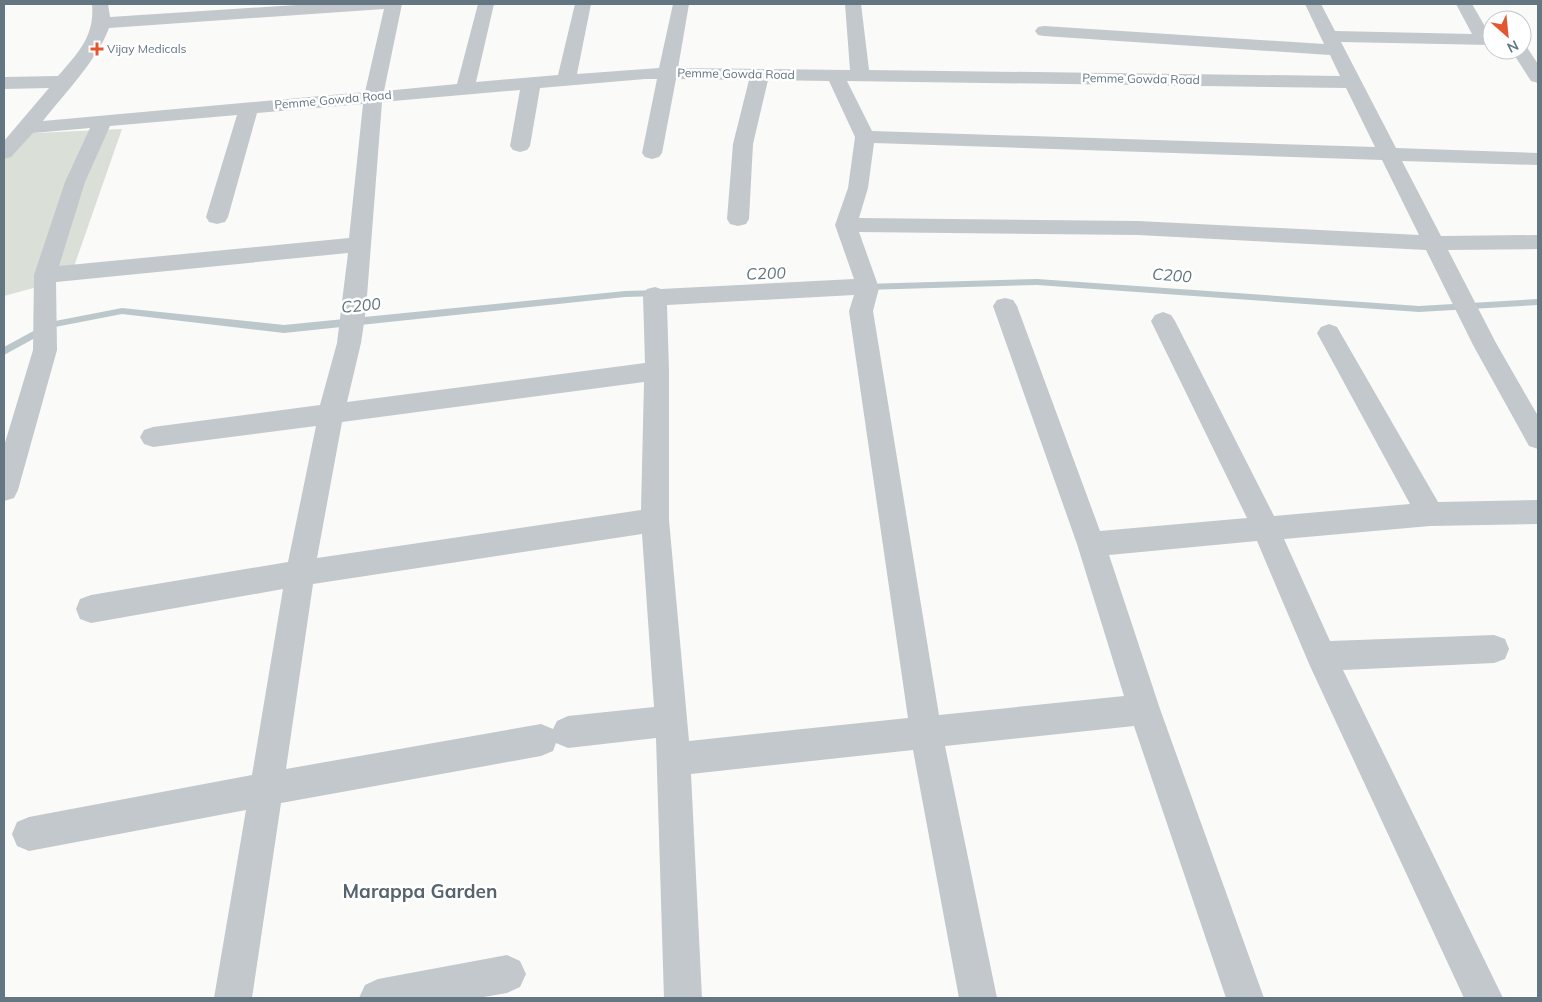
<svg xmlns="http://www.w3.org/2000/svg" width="1542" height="1002" font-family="Mulish,sans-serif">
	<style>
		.green { fill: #dadfd7 }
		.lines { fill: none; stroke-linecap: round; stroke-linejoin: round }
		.stream { fill: #bbc7cb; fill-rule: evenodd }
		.street { fill: #c3c8cc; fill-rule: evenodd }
		.poi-dot { fill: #e4572e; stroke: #fff; stroke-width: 2 }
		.labels { text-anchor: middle; stroke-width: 5; stroke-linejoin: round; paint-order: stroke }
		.far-poi-label { font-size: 12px; fill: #657683; stroke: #fff; text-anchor: start }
		.far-street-label { font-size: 12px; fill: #657683; stroke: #fff }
		.water-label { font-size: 16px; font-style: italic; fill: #60757c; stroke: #fff }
		.near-neighbourhood-label { font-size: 19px; font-weight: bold; fill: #57646e; stroke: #fff }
	</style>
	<rect width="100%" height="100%" fill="#fafaf8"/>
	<polygon class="green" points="122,129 70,278 4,296 4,146 14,134"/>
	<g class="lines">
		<g class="stream">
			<polygon points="1037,279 1419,306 1538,299 1538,305 1419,312 1037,285 864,290 859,287 864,284"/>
			<polygon points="658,290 663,293 658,296 625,297 284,333 122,314 55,327 4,355 4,347 50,322 122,308 284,325 625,291"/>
		</g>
		<g class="street">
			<path d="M92,4H108L110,17L312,4H402L384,91L457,84L478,4H494L476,82L558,75L575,4H591L577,74L659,68L673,4H689L678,68L850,70L845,4H861L869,70L1340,76L1330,55L1044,36L1038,35L1035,31L1038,27L1044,26L1324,44L1305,4H1321L1335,31L1472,34L1456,4H1472L1490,35H1492V45L1341,42L1396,148L1538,153V165L1402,161L1441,236L1538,235V249L1448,250L1496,343L1538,416V449L1529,446L1473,345L1426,250L1138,235L859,232L879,288L873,311L939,715L1124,696L1077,544L993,306L997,300L1005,298L1013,300L1017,306L1100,531L1247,518L1151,321L1155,315L1163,312L1171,315L1175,321L1274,516L1410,504L1317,333L1321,327L1329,324L1337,327L1438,502L1538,500V524L1430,526L1284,539L1330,641L1494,635L1505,639L1509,649L1505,659L1494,663L1343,670L1503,998H1464L1310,666L1257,541L1109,555L1160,709L1264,998H1226L1134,726L945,746L997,998H959L913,750L691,774L702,998H664L656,738L568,748L556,743L553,751L541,756L281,803L252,998H214L246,810L29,851L17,846L12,834L17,822L29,817L252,775L283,589L91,623L80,619L76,609L80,599L91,595L288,562L316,426L153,447L144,444L140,437L144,430L153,427L320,405L337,343L348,253L56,282L57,350L18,490L14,498L4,501V446L33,350L34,275L65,182L90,128L33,133L11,157L4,159V141L49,88L4,89V77L58,76C78,53 95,36 92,4ZM384,9L365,92L43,121C64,94 98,59 109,28ZM645,79H657L642,153L645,157L652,159L659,157L662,153L676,79L749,80L733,144L727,219L730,224L738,226L746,224L749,219L753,144L768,80L829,81L855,137L848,188L835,225L854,279L661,289L655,287L647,289L643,295L645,363L347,402L361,343L366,309L382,102L520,90L510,146L513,150L520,152L527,150L530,146L540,88ZM847,81L1346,88L1375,147L872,131ZM363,104L349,238L59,266L85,182L110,126L237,115L206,217L209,222L217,224L225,222L228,217L257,113ZM874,143L1382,160L1419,235L1138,221L859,218L868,188ZM854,295L849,311L908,718L689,741L669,520V371L667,305ZM644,382L641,510L317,558L342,422ZM642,534L654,707L568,716L557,721L553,729L541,724L286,769L313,584Z"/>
			<polygon points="1522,45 1526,46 1538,64 1538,83 1531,81 1511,50 1522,50"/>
			<polygon points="507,955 520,961 526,974 520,987 507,993 478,998 359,998 365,985 378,979"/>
		</g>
	</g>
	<path class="poi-dot" d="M94.5 41.5h5v5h5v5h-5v5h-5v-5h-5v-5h5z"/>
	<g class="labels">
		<g class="far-poi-label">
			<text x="107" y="53">Vijay Medicals</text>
		</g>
		<g class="far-street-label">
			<text transform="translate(736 74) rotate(1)" y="4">Pemme Gowda Road</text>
			<text transform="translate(1141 79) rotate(1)" y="4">Pemme Gowda Road</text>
			<text transform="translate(333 100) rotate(-5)" y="4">Pemme Gowda Road</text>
		</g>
		<g class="water-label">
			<text transform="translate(766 273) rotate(-2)" y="6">C200</text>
			<text transform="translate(1172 275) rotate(4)" y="6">C200</text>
			<text transform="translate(361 305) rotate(-6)" y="6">C200</text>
		</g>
		<g class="near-neighbourhood-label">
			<text x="420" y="898">Marappa Garden</text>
		</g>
	</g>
	<rect width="1542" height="1002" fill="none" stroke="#657683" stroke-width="10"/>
	<g transform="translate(1507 35) rotate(153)"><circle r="24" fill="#ffffff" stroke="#c1c8cd"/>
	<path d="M0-4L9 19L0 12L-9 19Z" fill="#e4572e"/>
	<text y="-8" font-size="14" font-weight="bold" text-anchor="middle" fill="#657683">N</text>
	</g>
</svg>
